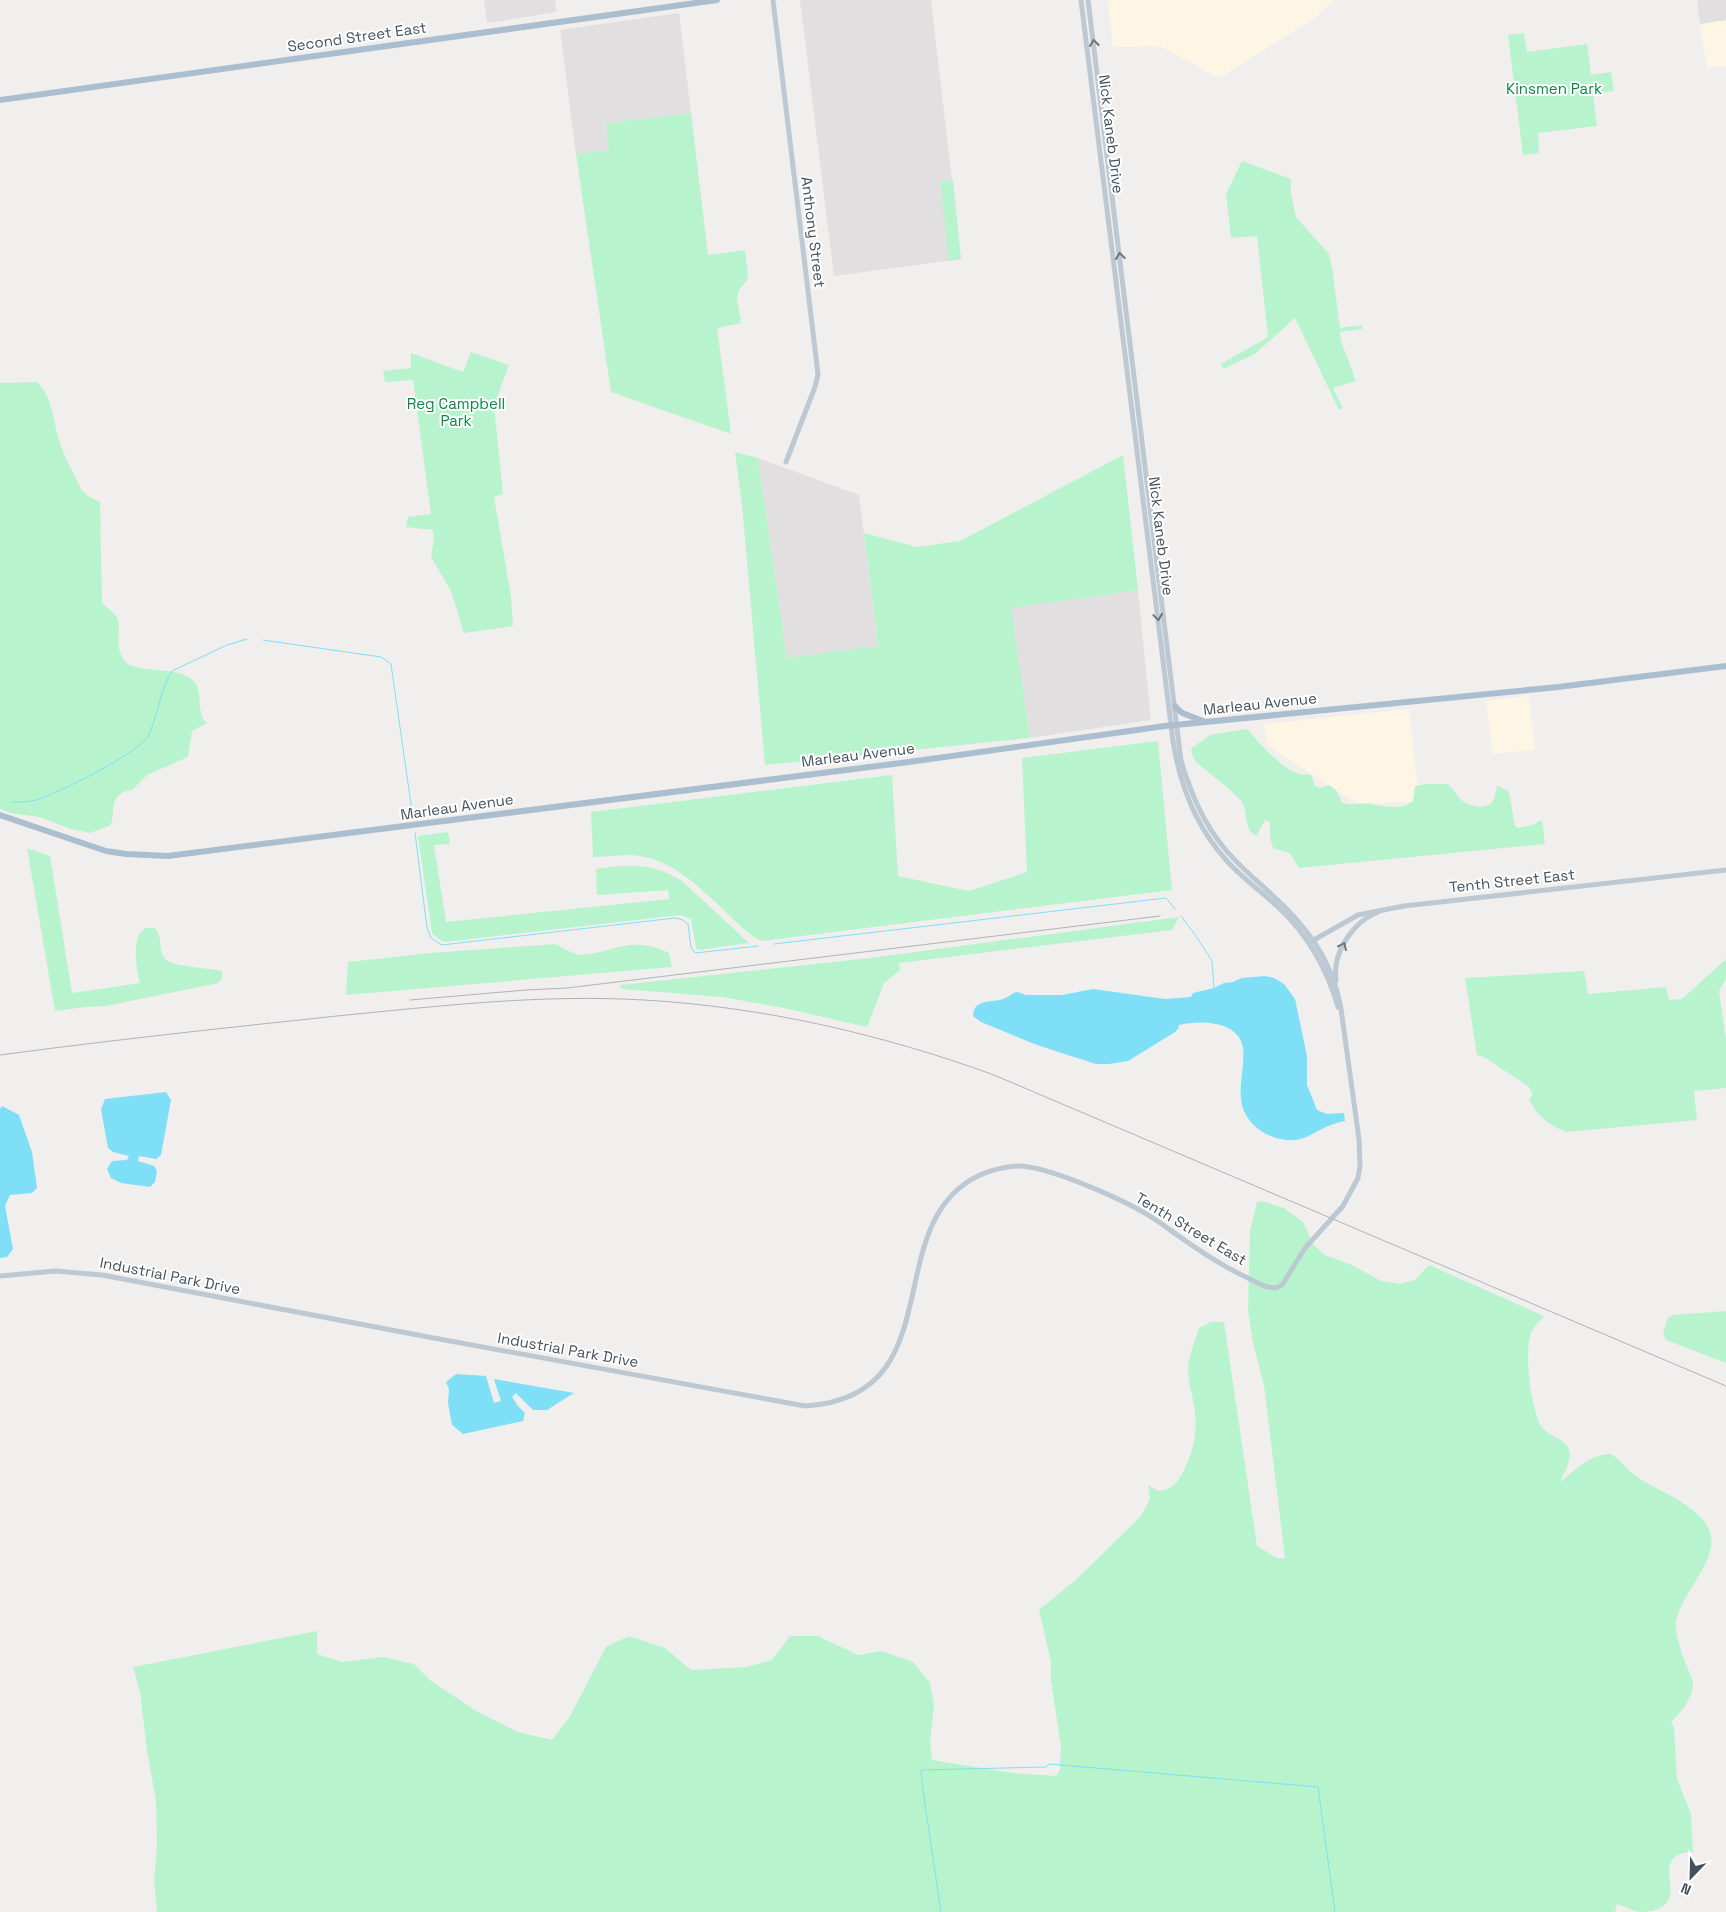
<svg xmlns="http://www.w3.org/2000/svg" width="1726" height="1912" font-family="'Space Grotesk',sans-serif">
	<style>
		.commercial { fill: #fef6e5 }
		.education { fill: #e2dfe0 }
		.green { fill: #b7f4ce }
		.water { fill: #7fdff6 }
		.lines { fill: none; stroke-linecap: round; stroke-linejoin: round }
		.stream { stroke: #7fdff6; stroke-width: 1 }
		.minor { stroke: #bdc9d2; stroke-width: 5 }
		.major { stroke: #abbed0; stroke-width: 6 }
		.rail { stroke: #afb3b9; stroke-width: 1 }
		.oneway { stroke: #687681 }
		.labels { text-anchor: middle; stroke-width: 4; stroke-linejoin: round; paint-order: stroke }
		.street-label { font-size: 15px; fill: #44525e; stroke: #fff }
		.park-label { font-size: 15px; fill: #0c8748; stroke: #fff }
	</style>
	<rect width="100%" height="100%" fill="#f1eeee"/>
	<g class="commercial">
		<polygon points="1108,0 1334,0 1316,17 1219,78 1160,46 1113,47"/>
		<polygon points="1726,20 1726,66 1707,68 1700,24"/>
		<polygon points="1529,696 1535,750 1493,754 1486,701"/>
		<polygon points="1409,709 1419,802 1357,803 1268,746 1264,724"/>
	</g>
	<g class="education">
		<polygon points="484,0 555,0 557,12 487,23"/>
		<polygon points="800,0 931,0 961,259 834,276"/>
		<polygon points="1697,0 1726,0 1726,20 1700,24"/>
		<polygon points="679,13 691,113 606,123 610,150 576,154 560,30"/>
		<polygon points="758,458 859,495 878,647 787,658"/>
		<polygon points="1138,590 1151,720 1030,738 1010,607"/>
	</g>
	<g class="green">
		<polygon points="1524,33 1527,52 1587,44 1591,75 1611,72 1614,91 1593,94 1597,126 1538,133 1539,153 1523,155 1508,35"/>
		<polygon points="691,113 708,255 745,250 748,274 747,280 739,290 737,298 741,323 717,328 731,434 611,392 576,154 609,150 606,123"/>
		<polygon points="1242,161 1291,179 1291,194 1296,217 1329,254 1332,268 1340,328 1362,325 1362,329 1340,332 1341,341 1356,381 1333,388 1343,408 1339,410 1295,318 1255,354 1223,369 1221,364 1268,337 1257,236 1231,238 1226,194"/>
		<polygon points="953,180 961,259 949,261 940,181"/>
		<polygon points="471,352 509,365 494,406 503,494 494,497 511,596 513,626 464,633 451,591 431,557 434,538 433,530 406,527 408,517 431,514 413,380 385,382 383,371 411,368 411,353 463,372"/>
		<path d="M37,382C53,398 53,420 59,440C64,457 74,474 82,491L88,496L100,502L102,603C106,607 113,611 116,616C124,628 111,647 127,663C136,672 174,667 190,678C206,689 194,712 207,723L192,731L188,757L147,775L132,790L123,792L118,796L114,803L112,822L109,826L90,833L71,829L39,817L10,813L0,809V383Z"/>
		<polygon points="735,452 758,458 787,658 878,646 864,533 917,547 960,541 1123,455 1138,590 1011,608 1030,738 765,765 742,505"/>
		<path d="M1247,729C1259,743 1281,768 1299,774C1303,775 1307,774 1311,775L1315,786L1320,788L1329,785C1336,789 1339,795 1342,803C1351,805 1361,803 1370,804C1384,806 1401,811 1413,801L1415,786L1426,784H1447C1453,788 1456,794 1460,799C1467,805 1483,810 1490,804C1495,800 1496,791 1497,785L1509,792L1515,826L1518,828L1532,825L1542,820L1545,844L1299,868L1290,853L1273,848L1270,837V823L1265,820L1257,835L1256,836C1244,829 1248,816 1243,804C1239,795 1205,770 1196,762L1191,752L1192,748L1210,735Z"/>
		<path d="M1158,741L1172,890L761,941C746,933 735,921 723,909C694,883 669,856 628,855C617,855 605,857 593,857L591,812L892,775L898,876L969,891L1027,872L1022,758Z"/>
		<path d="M448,832L450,844L434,845L446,922L669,899L668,890L597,895L596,869C629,864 653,863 682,881L749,943L699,950L696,948L691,919L680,915L445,942L440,940L432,933L418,836Z"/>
		<path d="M27,848L50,856L72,993L140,983C137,971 130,934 146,928C149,928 152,928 155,928C163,937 158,949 164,958C170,967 210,968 222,971V978L219,983L106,1006L86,1007L55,1011Z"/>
		<polygon points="1179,917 1172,930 899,963 900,970 884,983 867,1027 784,1008 722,997 622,989 620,985 870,958"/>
		<path d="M555,944C562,947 572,954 580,955C589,955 599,952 608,950C631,943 647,942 669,953L672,967L346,995L348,962L431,953Z"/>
		<path d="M1726,959V979L1719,991L1726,1040V1088L1694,1091L1697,1120L1566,1132C1550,1126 1536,1115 1529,1099L1533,1094L1528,1086L1484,1057L1477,1055L1465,978L1584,971L1588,994L1666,987L1669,1000L1682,999Z"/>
		<path d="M1261,1201L1284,1208L1303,1222L1313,1244L1325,1255L1352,1265L1381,1281L1400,1284L1415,1280L1429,1265L1544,1316C1540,1321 1534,1326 1532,1331C1523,1350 1531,1408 1541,1426C1548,1437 1567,1439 1569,1450C1572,1461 1564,1473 1560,1482C1576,1470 1589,1454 1611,1454C1621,1460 1626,1470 1636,1476C1661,1494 1725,1513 1709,1555C1702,1576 1678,1602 1676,1624C1675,1642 1687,1664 1693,1682C1694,1696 1681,1713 1671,1722L1674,1727L1677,1779L1691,1814L1693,1852C1688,1852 1683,1852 1678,1855C1662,1864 1673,1881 1670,1895C1667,1909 1653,1912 1639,1912C1632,1910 1624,1906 1617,1904L1615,1912H157L154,1880L157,1846L156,1801L147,1750L140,1692L133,1667L317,1631V1654L343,1662L383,1657L414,1664L431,1681L478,1712L518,1732L552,1740L569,1718L606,1647L629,1636L665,1648L691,1670L746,1667L772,1660L790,1636H818L858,1655L881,1651L913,1662L930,1683L934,1706L930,1743L932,1760L1013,1773L1056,1776L1060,1770L1061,1746L1051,1681V1662L1039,1610L1079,1577L1141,1516L1150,1499L1148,1485L1158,1491C1173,1490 1179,1481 1185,1468C1196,1445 1198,1425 1193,1400C1191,1390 1188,1380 1188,1369C1189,1355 1195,1341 1199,1328L1211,1322H1224L1257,1546L1277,1558H1285L1264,1385L1253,1343L1248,1310L1250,1231L1257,1202Z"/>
		<polygon points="1726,1311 1726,1363 1666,1340 1663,1332 1668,1318 1673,1315"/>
	</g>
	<g class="water">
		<path d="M1265,976L1274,978L1284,984L1295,999L1307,1056V1085L1317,1110L1327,1114L1344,1113L1345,1121C1341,1122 1335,1123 1331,1125C1319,1129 1309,1138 1296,1140C1270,1142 1243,1125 1241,1098C1239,1082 1245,1066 1243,1048C1239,1020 1199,1020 1179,1025L1178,1029L1175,1032L1128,1061L1109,1064H1096L1037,1045L981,1022L973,1016C974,998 991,1003 1003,999C1009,997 1012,993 1017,992L1026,995H1062L1093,989L1165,999L1191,997L1193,993L1214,988L1224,983L1233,982L1242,978Z"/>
		<polygon points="166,1092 171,1100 161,1155 156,1159 139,1156 138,1161 154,1166 157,1171 155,1182 150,1187 121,1183 111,1178 107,1169 112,1161 127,1160 129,1156 113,1152 108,1148 101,1109 105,1099"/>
		<polygon points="2,1106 19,1115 32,1152 37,1188 32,1193 10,1195 5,1206 13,1249 7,1257 0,1258 0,1109"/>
		<polygon points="456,1374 486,1376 494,1403 501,1401 494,1379 574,1393 547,1410 533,1410 516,1393 512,1397 518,1406 525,1413 523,1421 463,1434 452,1425 448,1403 449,1389 446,1382"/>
	</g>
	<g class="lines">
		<g class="stream">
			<polyline points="263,640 381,657 391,664 413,818"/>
			<path d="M13,802C20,802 28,802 36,800C58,793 138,754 148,736C158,716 160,690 172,671L227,645L247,639"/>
			<polyline points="415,833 427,928 431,938 442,945 675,918 683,920 688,924 691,947 695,953 758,946"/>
			<polyline points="1181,916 1196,936 1212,961 1214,988"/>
			<polyline points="774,944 1166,898 1175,909"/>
			<polyline points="941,1912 923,1791 921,1770 1046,1767 1049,1764 1318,1787 1335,1912"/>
		</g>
		<g class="minor">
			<polyline points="773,0 818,374 815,387 786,462"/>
			<path d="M1081,0L1173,741C1180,786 1196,827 1227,861C1242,878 1261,891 1278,907C1307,934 1327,969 1338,1007"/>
			<polyline points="1312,941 1358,915 1404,906 1726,870"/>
			<path d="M1336,981C1332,952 1353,922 1378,912"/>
			<path d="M0,1276L55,1271L102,1275L423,1336L805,1406C956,1397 876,1223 980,1175C991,1170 1004,1167 1016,1166C1048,1165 1129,1202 1156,1220C1186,1241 1215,1263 1248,1278C1257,1283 1266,1288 1276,1288L1282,1285L1305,1248L1343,1206L1358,1178L1360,1166L1359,1139L1341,1009C1332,959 1306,925 1269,892C1254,878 1238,865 1225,849C1203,823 1191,793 1181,761L1088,0"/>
		</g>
		<g class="major">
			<polyline points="0,100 717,0"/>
			<polyline points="1175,706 1182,713 1203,721"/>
			<polyline points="0,815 106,851 126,854 168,856 909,762 1165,726 1558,687 1726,666"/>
		</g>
		<g class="rail">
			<polyline points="410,1000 526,990 567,988 1160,916"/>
			<path d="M0,1055C112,1040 224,1028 337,1016C439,1006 541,994 644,1000C764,1007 881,1034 994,1075L1726,1386"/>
		</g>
	</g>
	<defs><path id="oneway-chevron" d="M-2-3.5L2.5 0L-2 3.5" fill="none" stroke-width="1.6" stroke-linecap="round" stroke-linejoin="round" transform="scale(1.25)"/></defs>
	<g class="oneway">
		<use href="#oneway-chevron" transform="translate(1094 43) rotate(-97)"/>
		<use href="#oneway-chevron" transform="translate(1120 256) rotate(-97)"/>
		<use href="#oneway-chevron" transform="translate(1158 617) rotate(82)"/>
		<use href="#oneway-chevron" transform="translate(1343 946) rotate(-65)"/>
	</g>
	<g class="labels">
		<g class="street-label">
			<text transform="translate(357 37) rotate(-8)" y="5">Second Street East</text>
			<text transform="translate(1111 134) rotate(83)" y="5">Nick Kaneb Drive</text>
			<text transform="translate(813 232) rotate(83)" y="5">Anthony Street</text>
			<text transform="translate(1161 536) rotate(83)" y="5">Nick Kaneb Drive</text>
			<text transform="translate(1260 704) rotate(-6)" y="5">Marleau Avenue</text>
			<text transform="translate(858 755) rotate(-7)" y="5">Marleau Avenue</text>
			<text transform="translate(457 807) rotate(-8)" y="5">Marleau Avenue</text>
			<text transform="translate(1512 881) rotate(-6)" y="5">Tenth Street East</text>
			<text transform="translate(1191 1229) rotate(31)" y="5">Tenth Street East</text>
			<text transform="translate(170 1276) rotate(11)" y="5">Industrial Park Drive</text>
			<text transform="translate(568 1350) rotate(10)" y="5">Industrial Park Drive</text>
		</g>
		<g class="park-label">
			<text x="1554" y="94">Kinsmen Park</text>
			<text x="456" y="409">Reg Campbell<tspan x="456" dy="17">Park</tspan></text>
		</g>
	</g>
	<g transform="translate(1691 1877) rotate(203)" stroke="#ffffff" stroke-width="4" paint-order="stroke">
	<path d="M0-4L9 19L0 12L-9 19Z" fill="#44525e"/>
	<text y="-8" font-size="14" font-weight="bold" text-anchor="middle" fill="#44525e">N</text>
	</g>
</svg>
